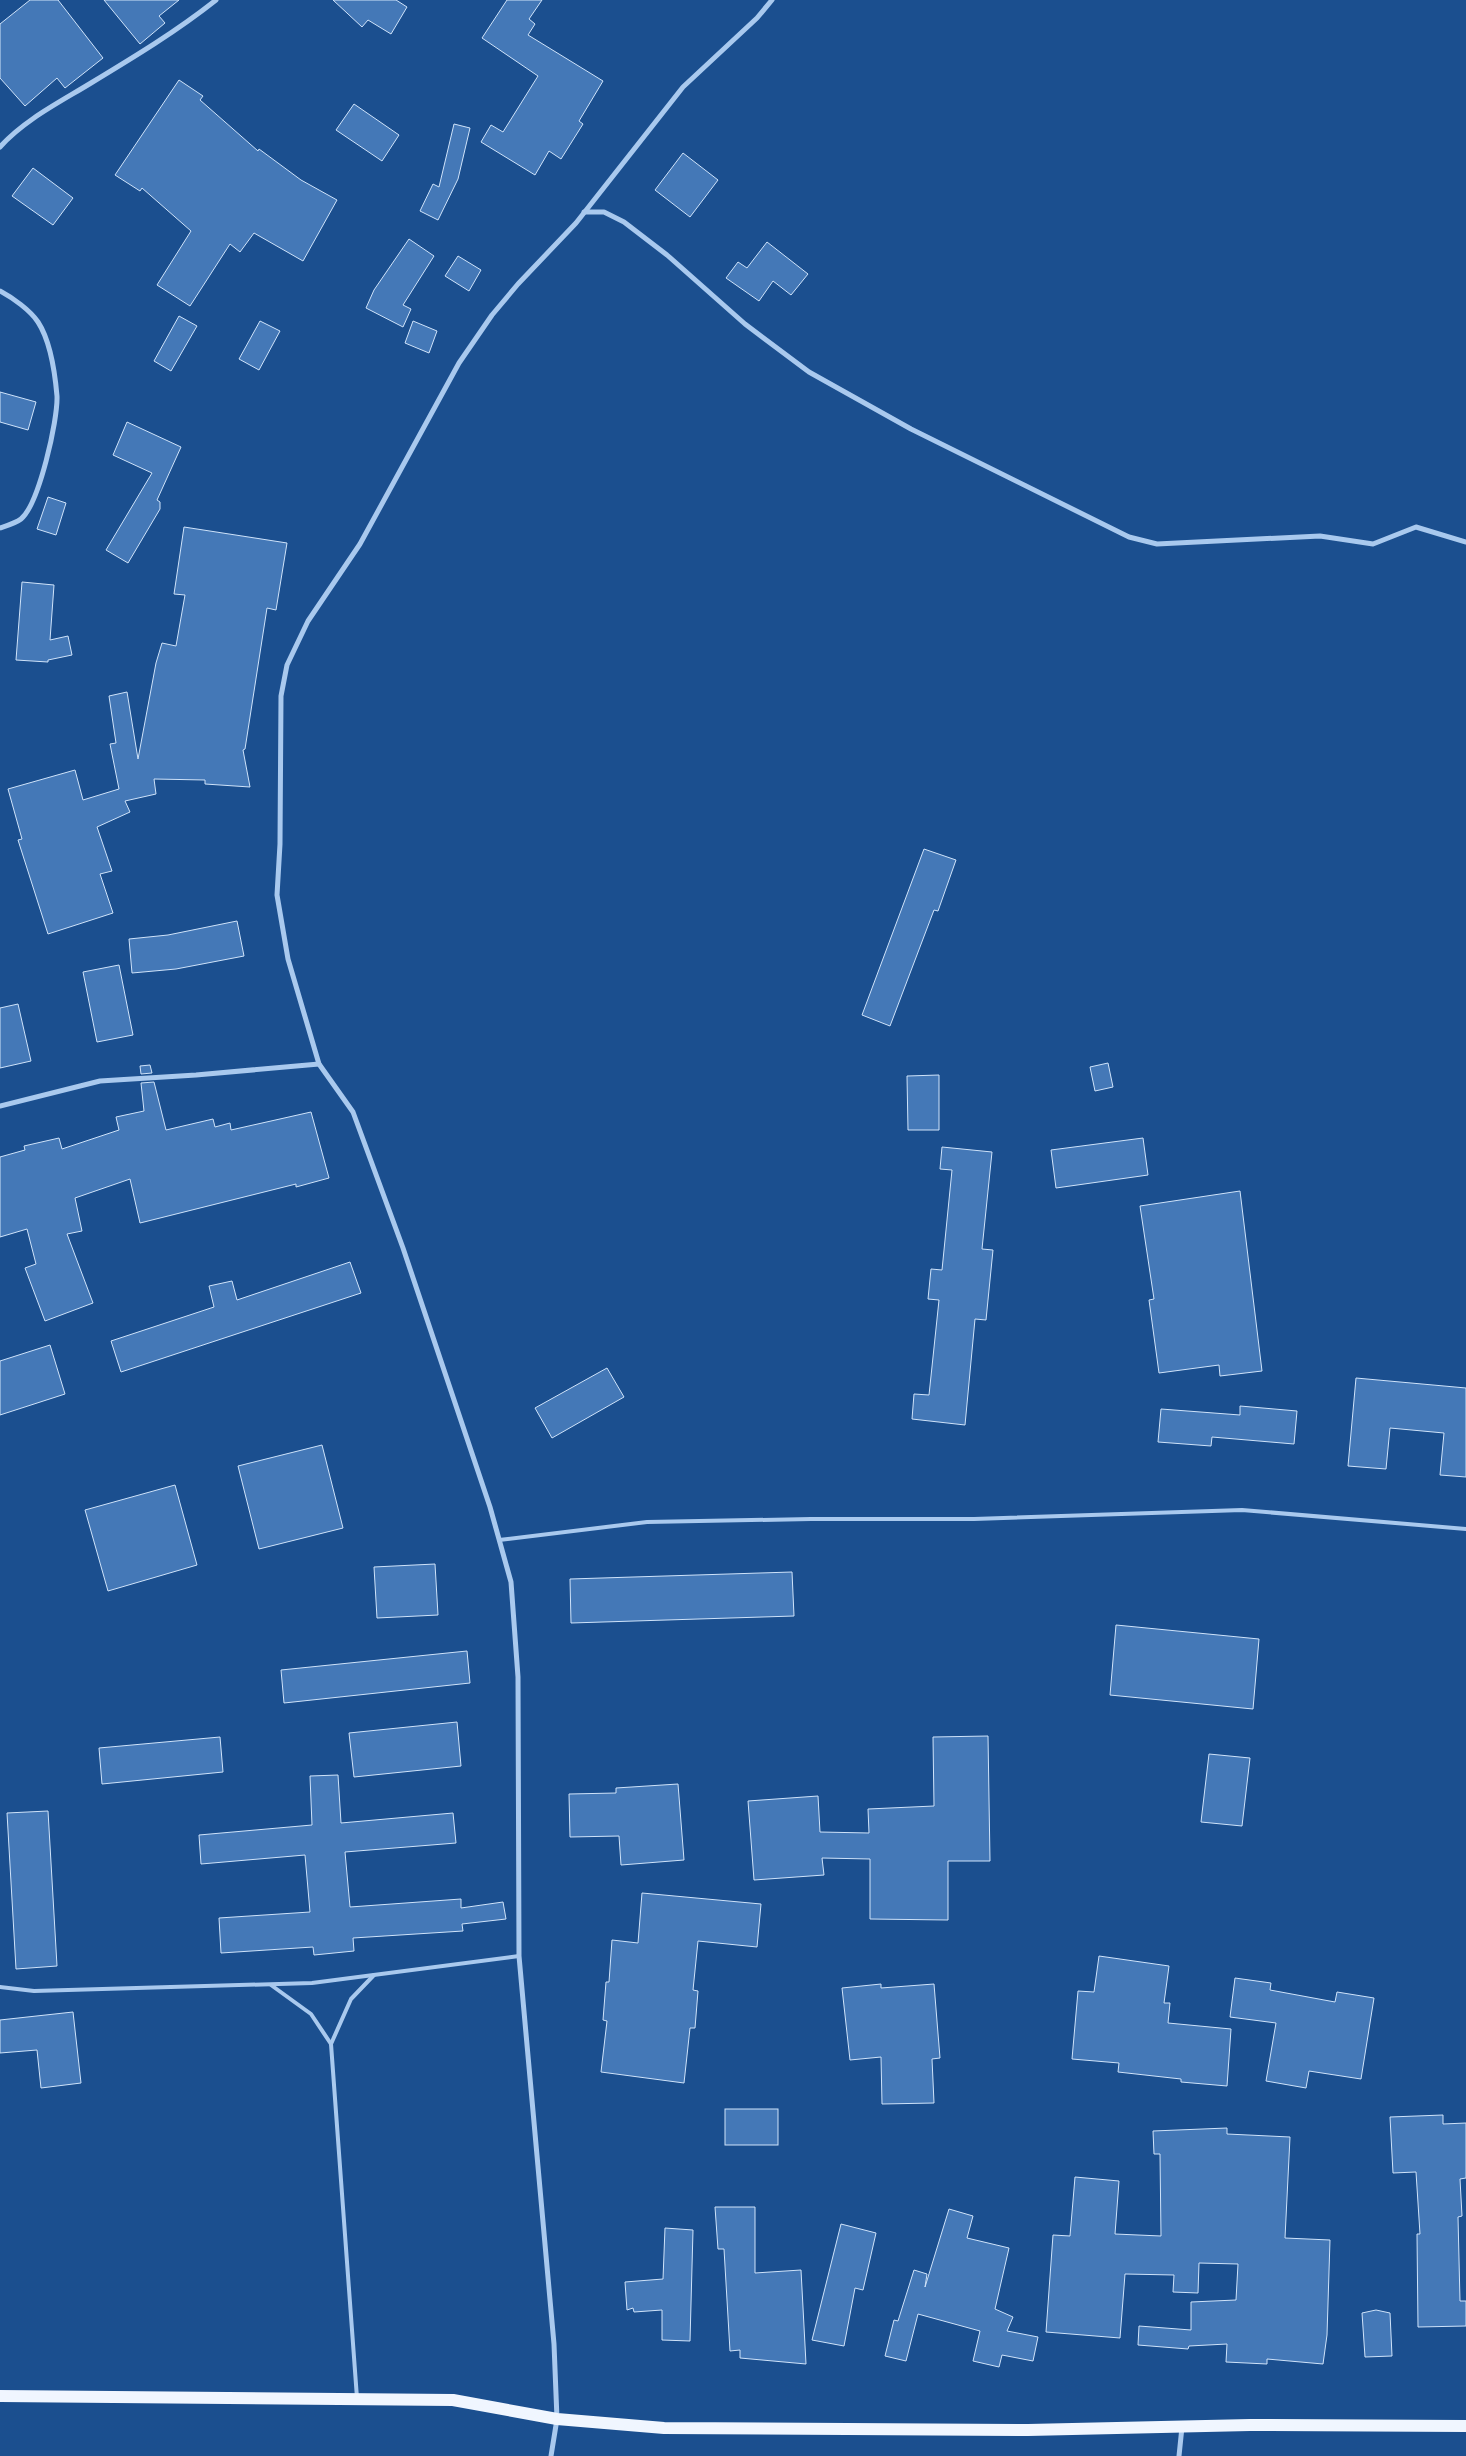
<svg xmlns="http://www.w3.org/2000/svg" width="1466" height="2456" font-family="'IBM Plex Sans',sans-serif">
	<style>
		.building { fill: #4478b7; stroke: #cfe3fa }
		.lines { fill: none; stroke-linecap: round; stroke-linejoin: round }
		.lane { stroke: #a9c9ee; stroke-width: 4 }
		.street { stroke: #a9c9ee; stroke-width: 5 }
		.primary { stroke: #f0f6ff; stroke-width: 12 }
	</style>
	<rect width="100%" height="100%" fill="#1b4f8f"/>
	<g class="building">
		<polygon points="30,0 58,0 103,58 65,88 57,78 25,106 0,78 0,24"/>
		<polygon points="104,0 179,0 159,16 165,23 140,44"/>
		<polygon points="333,0 396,0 407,7 391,34 368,20 362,27"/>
		<polygon points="507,0 542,0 529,19 535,24 528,35 603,81 579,121 583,124 561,159 549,151 535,175 481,142 491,125 503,132 538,76 482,38"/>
		<polygon points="179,80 203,96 200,100 258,151 259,149 301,180 337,200 303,261 254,233 240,252 230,244 190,306 157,285 191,231 142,188 140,191 115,175"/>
		<polygon points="354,104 399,135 382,161 336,130"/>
		<polygon points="454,124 470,128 458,179 438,220 420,211 433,184 439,187"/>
		<polygon points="683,153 718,180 690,217 655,190"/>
		<polygon points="33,168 73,198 53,225 12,196"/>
		<polygon points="409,239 434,256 403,305 411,309 403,327 366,308 374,290"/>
		<polygon points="767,242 808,274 791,295 773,281 759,301 726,278 738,262 747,268"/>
		<polygon points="458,256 481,270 469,291 445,276"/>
		<polygon points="179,316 197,326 171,371 154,361"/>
		<polygon points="260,321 280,331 259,370 239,359"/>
		<polygon points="413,321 437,331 429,353 405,343"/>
		<polygon points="0,392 36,402 28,430 0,422"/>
		<polygon points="127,422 181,447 157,500 160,502 160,509 128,563 106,550 152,473 113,455"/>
		<polygon points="48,497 66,503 56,535 37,529"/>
		<polygon points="184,527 287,543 276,610 267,608 245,749 243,750 250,787 205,784 205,780 154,779 156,794 125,801 130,812 97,827 112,871 100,874 113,913 48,934 18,840 22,839 8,789 75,770 83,800 119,789 110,744 116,743 109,696 127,692 138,759 156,663 162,643 176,646 185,595 174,594"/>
		<polygon points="22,582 54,585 50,640 68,636 72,655 48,660 48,662 16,660"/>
		<polygon points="924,849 956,860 938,911 934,910 890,1026 862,1015"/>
		<polygon points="237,921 244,956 176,969 132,973 129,939 168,935"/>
		<polygon points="119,965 133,1035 97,1042 83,972"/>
		<polygon points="18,1004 31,1061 0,1068 0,1008"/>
		<polygon points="1108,1063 1113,1087 1095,1091 1090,1067"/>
		<polygon points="150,1065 152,1073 141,1074 140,1066"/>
		<polygon points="939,1075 939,1130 908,1130 907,1076"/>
		<polygon points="154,1082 166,1130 213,1119 215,1127 230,1123 231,1130 311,1112 329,1178 296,1187 296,1184 140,1223 130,1179 75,1198 82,1231 67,1234 93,1303 45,1321 25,1268 36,1264 27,1229 0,1237 0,1157 25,1150 24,1146 59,1138 62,1149 119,1130 116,1117 144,1111 141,1083"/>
		<polygon points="1143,1138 1148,1175 1056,1188 1051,1150"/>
		<polygon points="942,1147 992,1152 982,1249 993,1250 986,1320 975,1319 965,1425 912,1419 914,1394 929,1395 939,1300 928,1299 931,1269 942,1270 952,1170 940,1169"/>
		<polygon points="1240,1191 1262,1371 1220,1376 1219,1365 1159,1373 1149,1300 1154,1299 1140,1206"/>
		<polygon points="350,1262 361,1293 121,1372 111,1341 214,1307 209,1286 232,1281 237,1300"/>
		<polygon points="50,1345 65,1394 0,1415 0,1361"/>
		<polygon points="607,1368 624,1397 552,1438 535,1408"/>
		<polygon points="1356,1378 1466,1388 1466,1477 1440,1475 1444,1433 1390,1428 1386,1469 1348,1466"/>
		<polygon points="1240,1406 1297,1411 1294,1444 1212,1437 1211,1446 1158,1442 1161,1409 1240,1415"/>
		<polygon points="322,1445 343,1528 259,1549 238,1466"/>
		<polygon points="175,1485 197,1565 108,1591 85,1510"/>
		<polygon points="435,1564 438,1615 377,1618 374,1567"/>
		<polygon points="792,1572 794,1616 571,1623 570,1579"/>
		<polygon points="1116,1625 1259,1639 1253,1709 1110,1695"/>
		<polygon points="467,1651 470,1683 284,1703 281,1670"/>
		<polygon points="457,1722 461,1766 354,1777 349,1733"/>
		<polygon points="988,1736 990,1861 948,1861 948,1920 870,1919 870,1859 822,1858 824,1875 754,1880 748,1801 818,1796 820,1832 869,1833 868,1809 934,1806 933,1737"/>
		<polygon points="220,1737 223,1772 102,1784 99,1748"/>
		<polygon points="1209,1754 1250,1758 1242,1826 1201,1822"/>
		<polygon points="338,1775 341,1823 453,1813 456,1843 345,1852 350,1907 461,1899 461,1908 503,1902 506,1919 462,1924 463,1931 353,1938 354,1951 314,1955 313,1947 221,1953 219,1918 310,1912 305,1855 201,1864 199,1835 312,1825 310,1776"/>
		<polygon points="678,1784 684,1860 621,1865 619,1836 570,1837 569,1794 616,1793 616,1788"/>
		<polygon points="48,1811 57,1966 16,1969 7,1813"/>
		<polygon points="642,1893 761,1904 757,1947 698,1941 693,1990 698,1991 695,2028 690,2028 684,2083 601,2072 607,2021 603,2020 606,1982 609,1982 612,1940 638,1943"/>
		<polygon points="1099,1956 1169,1966 1164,2003 1170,2003 1168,2023 1231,2029 1227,2086 1181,2082 1181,2079 1118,2072 1119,2063 1072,2059 1078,1991 1094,1992"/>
		<polygon points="1235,1978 1271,1983 1270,1990 1335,2002 1337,1992 1374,1998 1361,2079 1309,2071 1306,2088 1266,2081 1276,2023 1230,2017"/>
		<polygon points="881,1984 881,1988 934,1984 940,2058 932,2059 934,2103 882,2104 881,2057 850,2060 842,1988"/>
		<polygon points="73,2012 81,2083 41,2088 37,2050 0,2053 0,2020"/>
		<rect x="725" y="2109" width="53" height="36"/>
		<polygon points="1443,2115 1443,2124 1466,2123 1466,2178 1460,2179 1462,2216 1458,2217 1460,2301 1466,2301 1466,2326 1418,2327 1417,2234 1420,2234 1416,2172 1393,2173 1390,2117"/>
		<polygon points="1227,2128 1227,2134 1290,2137 1285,2238 1330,2240 1327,2335 1323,2364 1267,2359 1267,2364 1226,2362 1227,2344 1189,2346 1188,2349 1138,2345 1139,2326 1191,2330 1191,2302 1236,2300 1238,2264 1199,2263 1198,2293 1173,2292 1174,2275 1125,2274 1120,2338 1046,2332 1053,2235 1070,2236 1075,2177 1119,2181 1115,2234 1161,2236 1160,2154 1154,2154 1153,2131"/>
		<polygon points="715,2207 755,2207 755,2273 801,2270 806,2364 740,2358 740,2350 730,2351 724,2249 718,2249"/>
		<polygon points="949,2209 973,2216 967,2238 1009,2248 995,2309 1013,2317 1007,2331 1038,2337 1033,2361 1002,2355 999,2367 973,2361 980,2331 918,2314 906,2361 885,2356 894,2320 898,2321 914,2270 927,2274 925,2287"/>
		<polygon points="841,2224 876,2233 863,2290 855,2288 844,2346 812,2340"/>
		<polygon points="665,2228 693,2230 690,2341 662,2340 662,2310 634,2312 633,2308 627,2310 625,2282 663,2279"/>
		<polygon points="1376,2310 1390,2313 1392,2356 1365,2357 1362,2313"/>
	</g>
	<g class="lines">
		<g class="lane">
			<polyline points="499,1540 647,1522 811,1519 974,1519 1242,1510 1466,1529"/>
			<polyline points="271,1985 311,2014 331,2044 357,2398"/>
			<polyline points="0,1987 34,1991 312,1983 519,1956"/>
			<polyline points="331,2044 351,1999 374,1975"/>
		</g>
		<g class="street">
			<path d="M0,147C24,120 60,102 91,83C134,57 177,31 216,0"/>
			<polyline points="584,212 604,212 624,222 667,255 745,324 809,372 911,429 1129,537 1157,544 1320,536 1373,544 1416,527 1466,542"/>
			<path d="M0,291C13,298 30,310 38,322C51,342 55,373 57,396C58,420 39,504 21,519C16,523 6,526 0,528"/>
			<polyline points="0,1106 100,1081 196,1075 319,1064"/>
			<polyline points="551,2456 557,2419 554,2344 519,1956 518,1677 511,1582 490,1507 403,1248 353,1112 319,1064 288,959 277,895 280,844 281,696 287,665 308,621 360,544 459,363 492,315 518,284 576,223 683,87 757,18 772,0"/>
			<polyline points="1179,2456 1182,2427"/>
		</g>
		<polyline class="primary" points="0,2396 453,2400 557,2419 664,2428 1028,2430 1250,2425 1466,2426"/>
	</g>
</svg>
